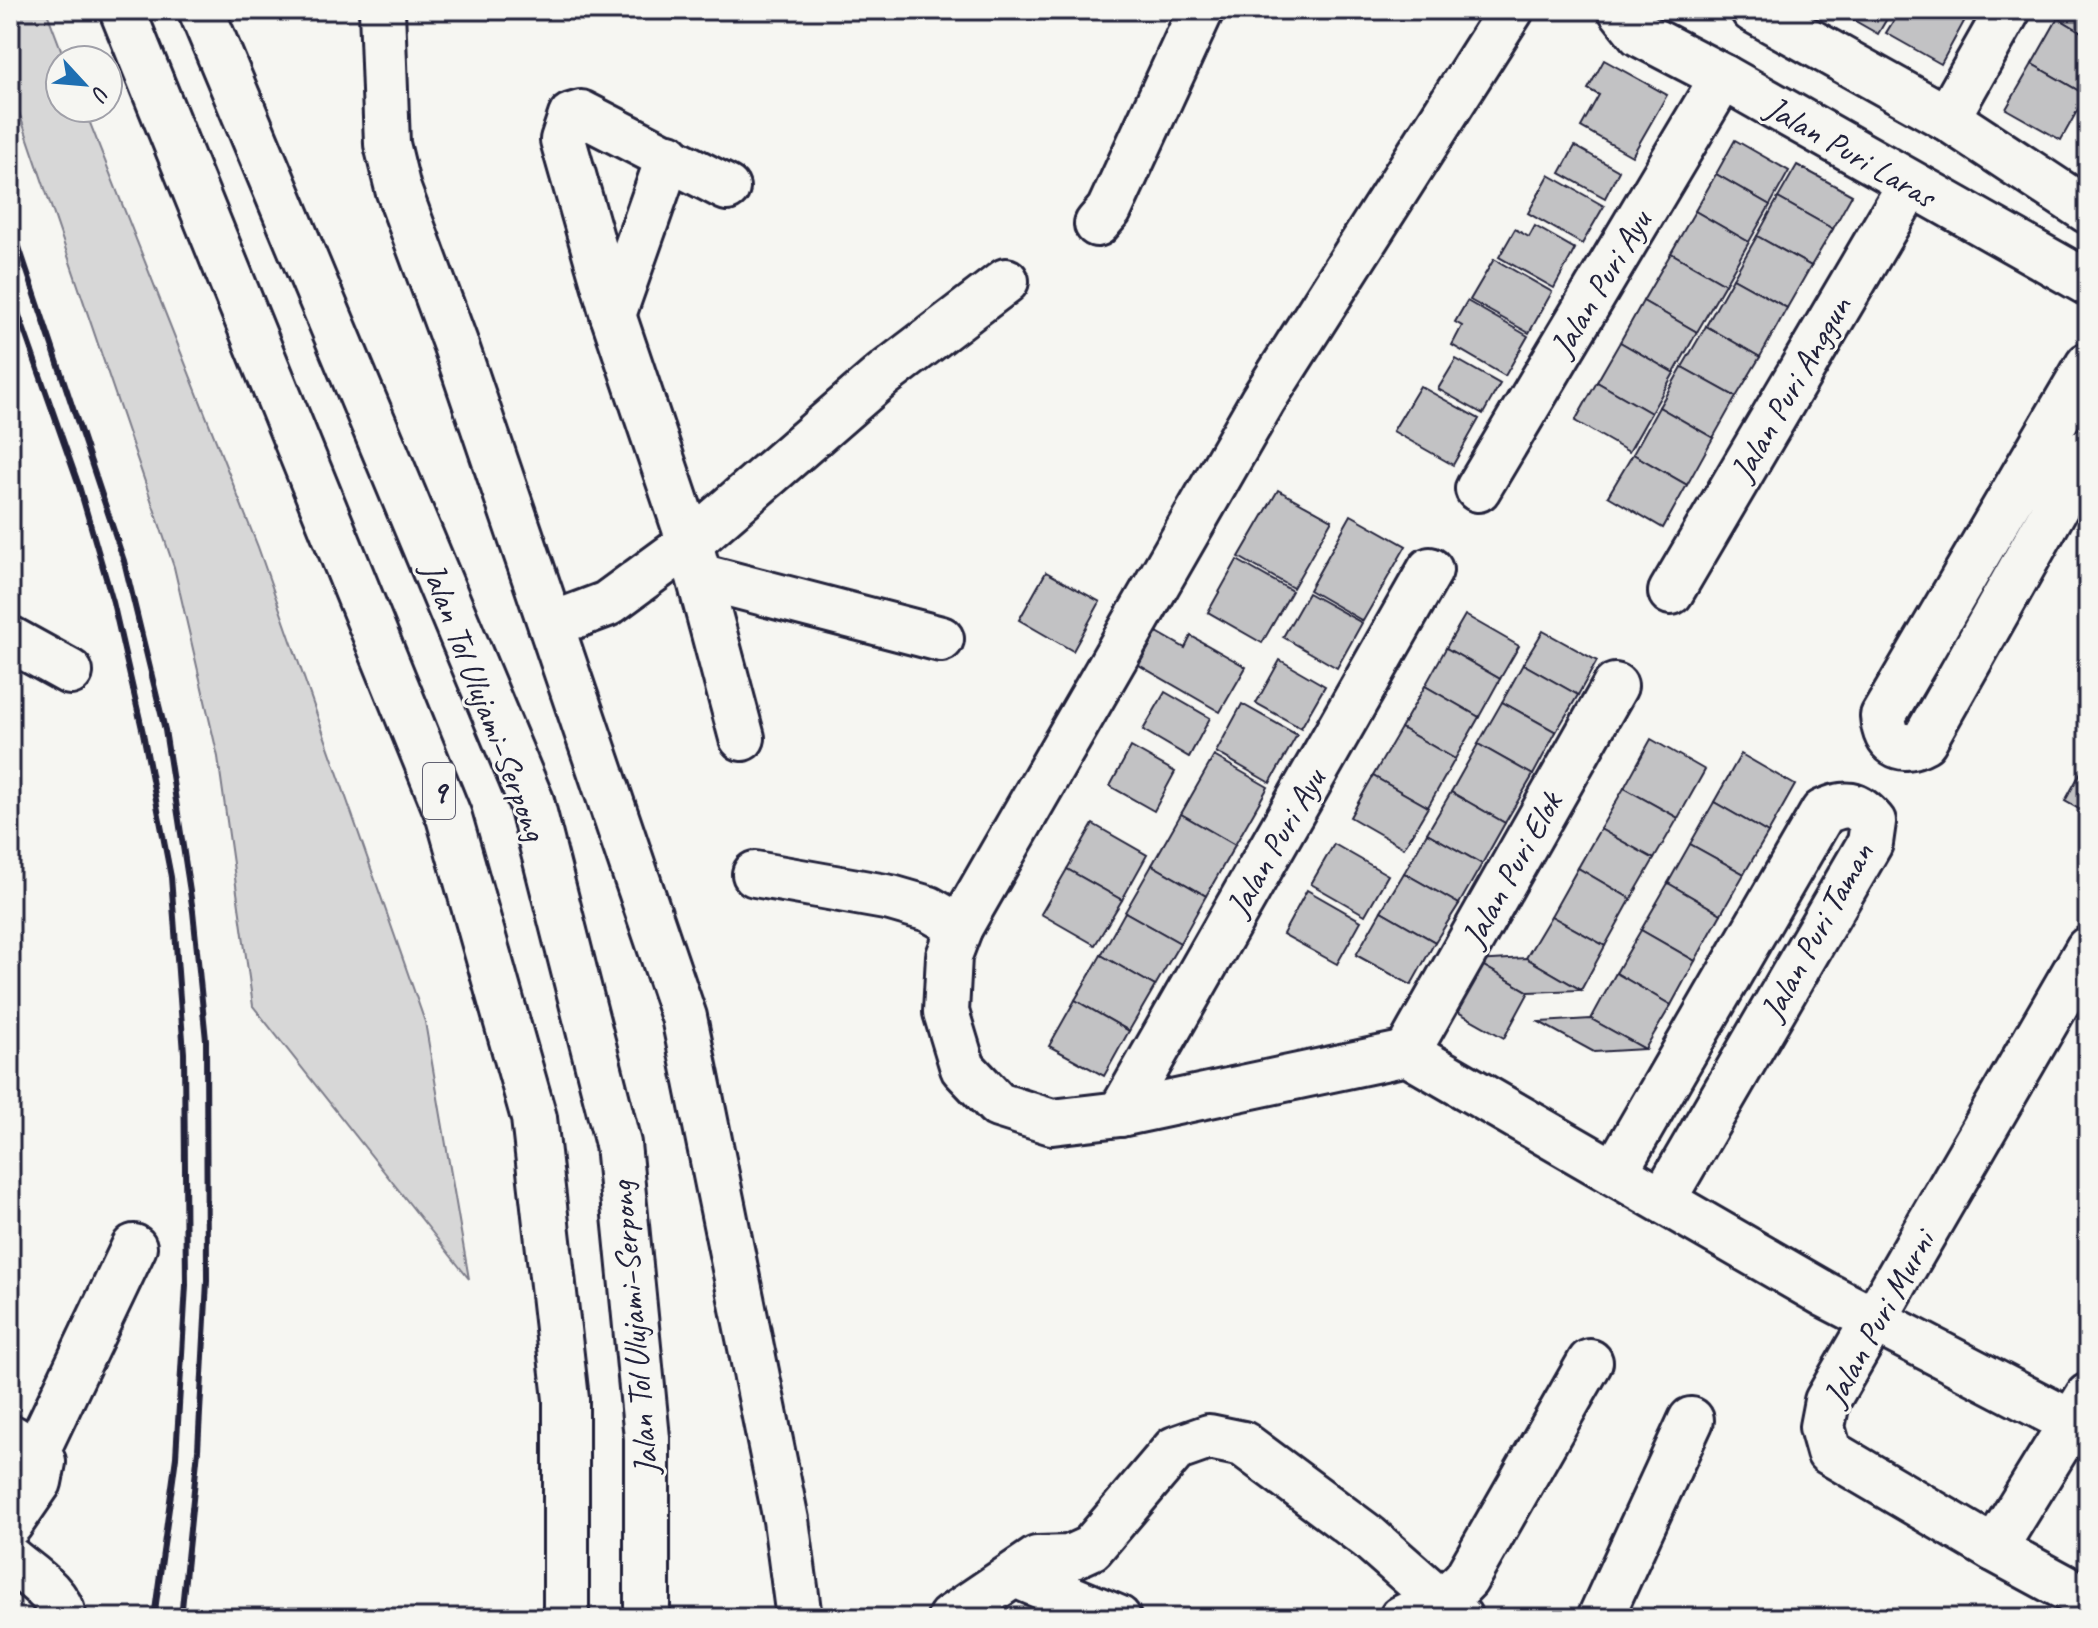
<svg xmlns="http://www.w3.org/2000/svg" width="2098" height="1628" font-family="Caveat,sans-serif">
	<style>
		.green { fill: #d7d7d7; stroke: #7c7c89; stroke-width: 2 }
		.building { fill: #c2c2c4; stroke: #22223b; stroke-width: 2 }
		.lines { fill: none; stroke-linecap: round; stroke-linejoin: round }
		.minor-casing { stroke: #22223b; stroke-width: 50 }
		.motorway-casing { stroke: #22223b; stroke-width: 50 }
		.minor { stroke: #f6f6f2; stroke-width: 44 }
		.motorway { stroke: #f6f6f2; stroke-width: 44 }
		.rail { stroke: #22223b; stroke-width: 6 }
		.labels { text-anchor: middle; stroke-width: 6; stroke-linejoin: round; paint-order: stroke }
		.shield { fill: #f6f6f2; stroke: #626272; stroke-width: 2 }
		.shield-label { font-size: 32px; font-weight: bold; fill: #22223b }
		.street-label { font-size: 34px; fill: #22223b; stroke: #f6f6f2 }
	</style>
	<rect width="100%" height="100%" fill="#f6f6f2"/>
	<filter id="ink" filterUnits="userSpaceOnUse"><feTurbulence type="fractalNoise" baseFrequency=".0125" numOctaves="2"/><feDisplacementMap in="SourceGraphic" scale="16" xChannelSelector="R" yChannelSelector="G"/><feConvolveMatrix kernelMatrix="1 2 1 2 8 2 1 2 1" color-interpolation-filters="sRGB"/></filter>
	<g filter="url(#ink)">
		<polygon class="green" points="10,10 46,10 65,60 60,60 60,108 84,108 258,547 425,1022 469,1279 253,1006 218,757 174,567 10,86"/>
		<g class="building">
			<polygon points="1836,10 1892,10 1878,34"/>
			<polygon points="1900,10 1951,10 1966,18 1941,64 1886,33"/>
			<polygon points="2062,10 2088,10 2088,36 2058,18"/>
			<polygon points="2058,18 2088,36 2086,95 2032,64"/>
			<polygon points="1604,60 1667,95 1632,156 1581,127 1599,95 1588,89"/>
			<polygon points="2032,64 2086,95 2061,140 2006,109"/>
			<polygon points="1735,140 1789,171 1770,205 1716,174"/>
			<polygon points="1575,146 1619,171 1605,198 1560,173"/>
			<polygon points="1797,165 1852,195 1833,229 1778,198"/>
			<polygon points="1716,174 1770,205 1749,242 1695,211"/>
			<polygon points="1549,175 1604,206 1582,244 1528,213"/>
			<polygon points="1778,198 1833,229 1811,266 1757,236"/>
			<polygon points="1695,211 1749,242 1725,284 1671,253"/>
			<polygon points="1535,226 1575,249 1554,288 1499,257 1515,229 1529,237"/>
			<polygon points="1757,236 1811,266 1787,308 1733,278"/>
			<polygon points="1671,253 1725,284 1697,332 1643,301"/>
			<polygon points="1494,259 1552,292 1529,333 1470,300"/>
			<polygon points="1733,278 1787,308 1760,357 1706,326"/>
			<polygon points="1467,301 1528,336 1505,376 1452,345 1462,326 1455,322"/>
			<polygon points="1643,301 1697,332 1674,373 1620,342"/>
			<polygon points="1706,326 1760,357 1736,397 1682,367"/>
			<polygon points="1620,342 1674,373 1651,413 1597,382"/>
			<polygon points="1456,359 1500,384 1483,414 1438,389"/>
			<polygon points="1682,367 1736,397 1713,438 1659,407"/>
			<polygon points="1597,382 1651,413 1629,452 1575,421"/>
			<polygon points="1420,386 1479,419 1453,465 1393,431"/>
			<polygon points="1659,407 1713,438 1687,485 1633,454"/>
			<polygon points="1633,454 1687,485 1663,528 1608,496"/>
			<polygon points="1278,490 1332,520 1293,588 1239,557"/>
			<polygon points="1351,515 1406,546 1363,621 1309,590"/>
			<polygon points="1237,560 1292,591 1262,643 1208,612"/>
			<polygon points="1046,572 1100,602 1073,651 1019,620"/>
			<polygon points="1308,593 1362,623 1337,668 1283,637"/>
			<polygon points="1465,615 1519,646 1500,679 1446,648"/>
			<polygon points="1543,631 1597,661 1578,695 1523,664"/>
			<polygon points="1157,632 1185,648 1191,636 1246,667 1220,712 1139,665"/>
			<polygon points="1446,648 1500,679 1479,717 1425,686"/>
			<polygon points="1280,660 1325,686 1301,728 1256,703"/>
			<polygon points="1523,664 1578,695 1556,732 1502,702"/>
			<polygon points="1425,686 1479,717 1455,759 1401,728"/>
			<polygon points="1165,692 1210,718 1189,757 1143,730"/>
			<polygon points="1502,702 1556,732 1533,775 1478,744"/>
			<polygon points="1242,704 1297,735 1270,783 1216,752"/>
			<polygon points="1401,728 1455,759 1428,807 1373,776"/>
			<polygon points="1651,739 1705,770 1678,818 1624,788"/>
			<polygon points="1478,744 1533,775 1505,823 1451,792"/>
			<polygon points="1131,747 1175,772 1154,811 1110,786"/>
			<polygon points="1741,754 1795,785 1768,833 1714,802"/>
			<polygon points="1214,756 1268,787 1235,845 1181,814"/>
			<polygon points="2088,759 2088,814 2065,801"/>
			<polygon points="1373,776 1428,807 1404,848 1350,817"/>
			<polygon points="1624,788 1678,818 1654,859 1600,829"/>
			<polygon points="1451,792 1505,823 1482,864 1427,833"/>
			<polygon points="1714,802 1768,833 1744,874 1690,844"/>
			<polygon points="1181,814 1235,845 1206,896 1152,865"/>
			<polygon points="1093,824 1147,855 1122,900 1067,869"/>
			<polygon points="1600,829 1654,859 1631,899 1578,868"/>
			<polygon points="1427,833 1482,864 1459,904 1404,873"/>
			<polygon points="1334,844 1388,875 1365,915 1311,884"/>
			<polygon points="1690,844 1744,874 1721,914 1668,883"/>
			<polygon points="1152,865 1206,896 1180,943 1125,912"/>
			<polygon points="1578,868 1631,899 1605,946 1551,916"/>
			<polygon points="1067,869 1122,900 1095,945 1041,914"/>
			<polygon points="1404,873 1459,904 1435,942 1381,911"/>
			<polygon points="1668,883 1721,914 1695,961 1641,930"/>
			<polygon points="1307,890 1361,921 1337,964 1283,934"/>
			<polygon points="1381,911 1435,942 1411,985 1356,955"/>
			<polygon points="1125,912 1180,943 1155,986 1101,955"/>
			<polygon points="1551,916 1605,946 1581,990 1526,958"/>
			<polygon points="1641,930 1695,961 1671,1005 1616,973"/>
			<polygon points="1101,955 1155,986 1129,1031 1075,1000"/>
			<polygon points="1526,958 1581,990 1529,992 1475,961"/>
			<polygon points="1475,961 1529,992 1504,1038 1449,1007"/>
			<polygon points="1616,973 1671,1005 1645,1049 1591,1019"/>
			<polygon points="1075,1000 1129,1031 1104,1076 1049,1046"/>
			<polygon points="1591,1019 1645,1049 1594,1052 1539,1022"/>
		</g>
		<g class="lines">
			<defs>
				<g id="minor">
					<polyline points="382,10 387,144 398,189 455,343 684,1017 786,1520 799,1618"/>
					<polyline points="1511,10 1263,400 960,927 949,956 946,1012 963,1068 998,1105 1052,1122 1120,1114 1407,1053 1826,1295 2088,1431"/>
					<polyline points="1621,10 1640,34 1723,77 2088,283"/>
					<polyline points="1753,10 1947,118 2088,211"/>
					<polyline points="1947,118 2008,10"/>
					<polyline points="727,188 581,113 571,116 563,140 613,315 690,543 742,738"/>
					<polyline points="1097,224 1109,210 1201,10"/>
					<polyline points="613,315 669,156"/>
					<path d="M2088,365L1883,716C1885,743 1899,755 1924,741L2088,450"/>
					<polyline points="1478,489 1723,77"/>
					<polyline points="699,576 941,639"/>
					<polyline points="1671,592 1910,185"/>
					<polyline points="551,625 607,604 690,543 883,375 1006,281"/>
					<polyline points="10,639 70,672"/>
					<polyline points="755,874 891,898 929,909 960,927"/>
					<polyline points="2088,949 1827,1401 1822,1427 1829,1452 1994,1549 2088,1600"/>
					<polyline points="1407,1053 1615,686"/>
					<polyline points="1120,1114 1430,570"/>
					<path d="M1615,1172L1823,812C1847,802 1855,802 1873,822L1870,843L1663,1200"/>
					<polyline points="36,1453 134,1247"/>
					<polyline points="10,1524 39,1482 43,1462 36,1453 12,1438"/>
					<polyline points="1994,1549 2088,1396"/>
					<path d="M10,1559C30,1576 58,1592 64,1618"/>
					<polyline points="1015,1575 1118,1618"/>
					<polyline points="950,1618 1037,1559 1069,1558 1091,1548 1175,1449 1209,1437 1243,1444 1368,1537 1460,1618"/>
					<path d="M1402,1618C1424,1607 1449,1598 1466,1579L1590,1362"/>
					<polyline points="1600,1618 1691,1420"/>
				</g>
				<g id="motorway">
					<polyline points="122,10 449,817 534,1118 566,1399 566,1618"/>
					<polyline points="201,10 531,801 618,1144 647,1438 647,1618"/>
				</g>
			</defs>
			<use href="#minor" class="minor-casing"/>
			<use href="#motorway" class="motorway-casing"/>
			<use href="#minor" class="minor"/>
			<use href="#motorway" class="motorway"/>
			<g class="rail">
				<polyline points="10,220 124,561 165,730 193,911 206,1040 207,1281 198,1450 181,1618"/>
				<polyline points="10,290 79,486 113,602 143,733 171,877 184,1053 186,1285 176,1457 154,1618"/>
			</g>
		</g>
	</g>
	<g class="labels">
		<rect class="shield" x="423" y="763" width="32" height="56" rx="6"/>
		<g class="shield-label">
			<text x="439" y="802">9</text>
		</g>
		<g class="street-label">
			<text transform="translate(1851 151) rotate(30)" y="12">Jalan Puri Laras</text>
			<text transform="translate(1600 283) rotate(-59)" y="12">Jalan Puri Ayu</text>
			<text transform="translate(1790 388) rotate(-60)" y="12">Jalan Puri Anggun</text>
			<text transform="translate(485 701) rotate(69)" y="12">Jalan Tol Ulujami–Serpong</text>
			<text transform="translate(1275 842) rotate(-60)" y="12">Jalan Puri Ayu</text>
			<text transform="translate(1511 869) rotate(-61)" y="12">Jalan Puri Elok</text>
			<text transform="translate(1816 931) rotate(-61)" y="12">Jalan Puri Taman</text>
			<text transform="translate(1878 1318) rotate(-61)" y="12">Jalan Puri Murni</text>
			<text transform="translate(633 1328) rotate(-95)" y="12">Jalan Tol Ulujami–Serpong</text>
		</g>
	</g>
	<rect width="2098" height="1628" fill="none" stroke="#f6f6f2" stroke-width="40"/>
	<rect x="20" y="20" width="2058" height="1588" fill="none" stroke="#22223b" stroke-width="3" filter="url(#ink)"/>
	<g transform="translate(84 84) rotate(116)"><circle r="38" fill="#f6f6f2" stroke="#a1a1a9" stroke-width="2"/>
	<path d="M0-6L14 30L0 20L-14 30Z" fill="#1f6fb2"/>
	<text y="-12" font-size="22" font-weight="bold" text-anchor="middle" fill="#22223b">U</text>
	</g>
</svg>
